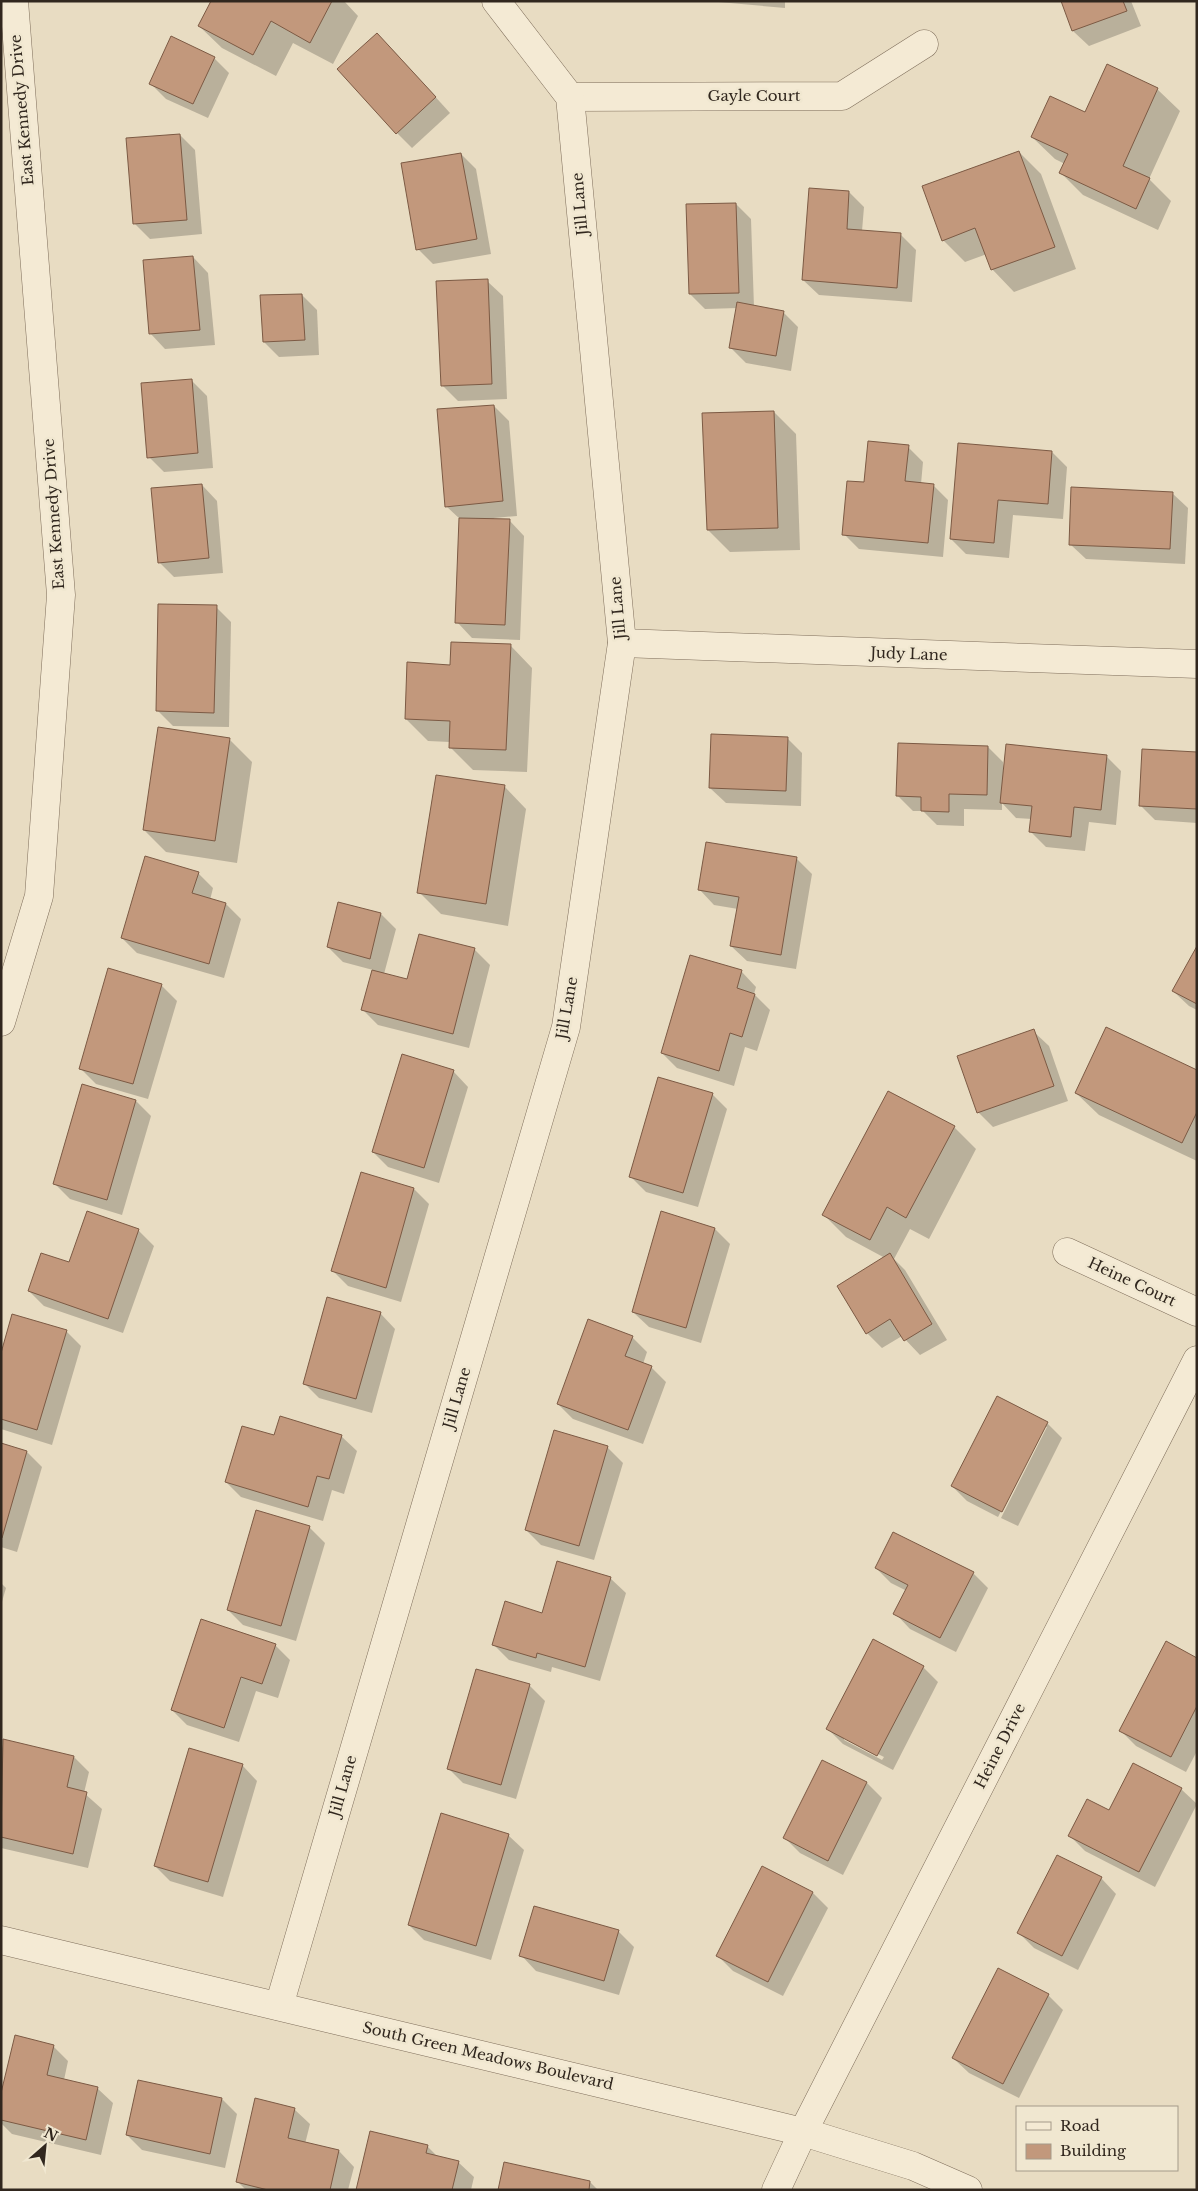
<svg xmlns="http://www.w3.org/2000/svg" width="1198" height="2191" font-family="'Libre Baskerville',serif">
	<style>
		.shadow { fill: #0003; fill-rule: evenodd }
		.building { fill: #c2987c; stroke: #7c5a44 }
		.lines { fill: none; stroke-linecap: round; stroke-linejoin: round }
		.street-casing { stroke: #7f6e5b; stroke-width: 29 }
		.street { stroke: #f4ead4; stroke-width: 28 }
		.labels { text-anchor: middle; stroke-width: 5; stroke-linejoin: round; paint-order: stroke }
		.street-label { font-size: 15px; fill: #31271e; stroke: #f0e7d0 }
	</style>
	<rect width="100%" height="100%" fill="#e8dcc2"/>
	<g class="shadow">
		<polygon points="212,1 344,1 358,16 333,64 293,43 276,76 222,48 199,26"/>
		<polygon points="707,1 785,1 785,8"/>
		<polygon points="1062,1 1131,1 1141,26 1089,46 1073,31"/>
		<polygon points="392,49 450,113 412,148 397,133"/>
		<polygon points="214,58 229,73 208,118 166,99 151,84"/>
		<polygon points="1157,89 1180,111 1149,179 1171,201 1158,230 1083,195 1061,173 1065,164 1055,159 1032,137 1086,114"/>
		<polygon points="180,135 195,150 202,234 150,239 134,223"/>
		<polygon points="1019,152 1041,174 1076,269 1014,292 992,269 987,254 965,262 943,240"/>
		<polygon points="461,154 476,169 491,254 433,264 418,249"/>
		<polygon points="849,192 864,207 862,231 900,234 916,250 912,302 819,295 803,280"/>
		<polygon points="736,204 751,219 754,307 783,312 798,327 791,371 746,363 731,348 738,308 705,309 690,294"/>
		<polygon points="193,257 208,273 215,345 165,349 150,333"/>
		<polygon points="487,281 503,296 507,399 458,401 443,386"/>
		<polygon points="302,295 317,310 319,355 279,357 264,342"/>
		<polygon points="191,380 207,396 213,468 164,472 149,457"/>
		<polygon points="494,406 509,421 517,516 494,518 494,520 509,520 524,536 520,640 472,638 457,622 461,520 446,506"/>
		<polygon points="774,412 796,434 800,550 730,552 708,530"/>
		<polygon points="908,447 923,462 921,484 933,485 948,500 943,557 859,549 844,534 865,483"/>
		<polygon points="1052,452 1067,467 1063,519 1013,515 1009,558 966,554 951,539"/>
		<polygon points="202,485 217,501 223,573 174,577 159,562"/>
		<polygon points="1172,493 1188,508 1185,564 1086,559 1070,544"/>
		<polygon points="216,607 231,622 229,727 173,726 158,711"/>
		<polygon points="510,645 532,668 527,772 473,770 450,747 450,742 428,741 406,719 451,666"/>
		<polygon points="159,729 230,740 252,762 237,863 166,852 144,830"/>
		<polygon points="787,738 802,753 801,806 726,803 710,788"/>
		<polygon points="988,747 1003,762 1003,771 1106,756 1121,771 1116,825 1089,822 1085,851 1046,847 1031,832 1032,819 1016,818 1002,803 1002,810 964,809 964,826 937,825 923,811 913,811 898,796"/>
		<polygon points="1197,754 1197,823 1155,820 1140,805"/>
		<polygon points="504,786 526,809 508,926 441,914 419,892"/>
		<polygon points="797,859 812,874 796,969 747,961 731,946 738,909 714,905 699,889"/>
		<polygon points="198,873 213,888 210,900 226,904 241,919 224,978 137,953 122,938"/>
		<polygon points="381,914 396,929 384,974 408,980 474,949 490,965 469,1048 378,1025 363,1010 373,970 343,962 328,947"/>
		<polygon points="1197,949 1197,1010 1189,1006 1173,991"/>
		<polygon points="741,971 756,987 754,994 770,1010 757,1051 745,1047 734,1086 677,1068 662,1053"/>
		<polygon points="161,985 177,1001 148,1099 96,1084 80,1068"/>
		<polygon points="1033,1031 1049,1046 1068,1101 993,1127 978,1112"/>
		<polygon points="453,1071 468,1087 439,1183 388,1167 373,1152"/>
		<polygon points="1197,1071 1197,1161 1099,1115 1076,1093"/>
		<polygon points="712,1094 727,1109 698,1207 646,1192 631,1177"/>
		<polygon points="136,1101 151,1116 122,1215 70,1199 54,1183"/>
		<polygon points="954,1127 976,1149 929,1239 910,1229 894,1259 905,1270 947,1340 920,1355 902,1336 882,1348 867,1333 885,1258 846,1237 824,1215"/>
		<polygon points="362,1173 414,1189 429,1204 401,1302 348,1286 333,1271"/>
		<polygon points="88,1213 139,1231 154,1246 123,1333 44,1306 29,1291 70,1264"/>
		<polygon points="715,1229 730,1244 701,1343 649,1327 633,1312"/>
		<polygon points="380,1313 395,1329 372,1413 319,1398 304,1383"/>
		<polygon points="66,1331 81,1346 52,1445 1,1429 1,1357"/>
		<polygon points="632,1337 647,1352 643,1364 651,1367 666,1382 643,1444 573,1419 558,1404"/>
		<polygon points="1047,1423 1062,1438 1018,1526 1001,1518 1047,1427 1044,1427 998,1517 967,1501 952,1486"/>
		<polygon points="341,1436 357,1451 344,1494 332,1490 323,1521 241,1497 226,1482 275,1437"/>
		<polygon points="1,1445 27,1452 42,1467 17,1552 1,1547"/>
		<polygon points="607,1447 623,1463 594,1560 541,1545 526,1530"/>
		<polygon points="309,1527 325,1543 296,1641 243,1625 228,1610"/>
		<polygon points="876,1568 973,1573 988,1588 956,1652 910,1629 895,1613 907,1591 891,1583"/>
		<polygon points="610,1578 626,1593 600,1681 552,1667 551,1672 509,1660 494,1645 543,1614"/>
		<polygon points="1,1583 6,1588 1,1605"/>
		<polygon points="275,1645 290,1660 278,1698 256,1691 239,1742 187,1725 172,1710"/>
		<polygon points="1197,1659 1197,1751 1186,1772 1136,1746 1121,1731"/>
		<path d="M923,1667L938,1682L893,1770L843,1744L828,1729ZM844,1737L884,1757L882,1760L844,1740Z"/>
		<polygon points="529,1685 545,1701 516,1799 463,1783 448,1768"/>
		<polygon points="4,1741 74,1757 89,1772 84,1793 102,1809 88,1868 1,1848 1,1752"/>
		<polygon points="823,1762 867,1783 882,1798 843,1875 800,1853 785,1838"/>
		<polygon points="242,1765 257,1781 223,1897 170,1881 155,1866"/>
		<polygon points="1181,1789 1197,1804 1155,1887 1085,1851 1070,1836 1109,1812"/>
		<polygon points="508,1835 524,1850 491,1960 424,1940 409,1925"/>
		<polygon points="763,1868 813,1893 828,1908 783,1996 733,1971 718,1956"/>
		<polygon points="1101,1878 1116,1894 1078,1970 1034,1948 1019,1933"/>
		<polygon points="618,1931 634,1947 619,1995 536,1971 521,1955"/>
		<polygon points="1048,1995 1063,2010 1019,2098 969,2073 953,2058"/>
		<polygon points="53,2046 68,2061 64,2080 97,2088 113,2103 101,2155 12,2134 1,2123 1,2085 4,2088"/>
		<polygon points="139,2081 222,2099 237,2114 225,2168 142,2150 127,2135"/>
		<polygon points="294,2109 310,2124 305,2144 339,2151 354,2167 348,2190 246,2190 238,2182"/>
		<polygon points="427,2146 438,2157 458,2162 474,2177 471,2190 357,2190"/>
		<polygon points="590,2182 598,2190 500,2190"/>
	</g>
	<g class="building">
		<polygon points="211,1 332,1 310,43 271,21 253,55 198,26"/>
		<polygon points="1061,1 1123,1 1127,11 1072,31"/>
		<polygon points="377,33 436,97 396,134 337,69"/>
		<polygon points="171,36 215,57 193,104 149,84"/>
		<polygon points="1107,64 1158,88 1123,166 1150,178 1136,209 1059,173 1068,154 1031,137 1050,96 1085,112"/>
		<polygon points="180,134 187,220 133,224 126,138"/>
		<polygon points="1019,151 1055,247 991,270 975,228 942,241 922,186"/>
		<polygon points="461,153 477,239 416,250 401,163"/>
		<polygon points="809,188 849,191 847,229 901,233 897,288 802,280"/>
		<polygon points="736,203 739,293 689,294 686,204"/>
		<polygon points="193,256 200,330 149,334 143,260"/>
		<polygon points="488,279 492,384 441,386 436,281"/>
		<polygon points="302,294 305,340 263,342 260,295"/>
		<polygon points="737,302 784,311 776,356 729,348"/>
		<polygon points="192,379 198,453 147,458 141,383"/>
		<polygon points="494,405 503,501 445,507 437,409"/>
		<polygon points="774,411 778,528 707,530 702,413"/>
		<polygon points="868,441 909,445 905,481 934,484 928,543 842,535 847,481 864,482"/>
		<polygon points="958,443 1052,451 1048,504 998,500 994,543 950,539"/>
		<polygon points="202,484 209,558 158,563 151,488"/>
		<polygon points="1071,487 1173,492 1170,549 1069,545"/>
		<polygon points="459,518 510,519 505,625 455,623"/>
		<polygon points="158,604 217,605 214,713 156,711"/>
		<polygon points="451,642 511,644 506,750 449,748 450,721 405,719 407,662 450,665"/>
		<polygon points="158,727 230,738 215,841 143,830"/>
		<polygon points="711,734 788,737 786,791 709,788"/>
		<polygon points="898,743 988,746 987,795 949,794 949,812 921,811 921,797 896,796"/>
		<polygon points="1006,744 1107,755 1101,810 1074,807 1071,837 1029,832 1032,806 1000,803"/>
		<polygon points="1142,749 1197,752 1197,809 1139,806"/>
		<polygon points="436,775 505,785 486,904 417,893"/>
		<polygon points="706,842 797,857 781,955 730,946 739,897 698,890"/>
		<polygon points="145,856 199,872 192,893 226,903 209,964 121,938"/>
		<polygon points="338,902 381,913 370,959 327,947"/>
		<polygon points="419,934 475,948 453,1034 361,1010 372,970 407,979"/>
		<polygon points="1197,946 1197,1004 1172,991"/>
		<polygon points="690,955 742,970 737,988 755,994 742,1037 730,1033 719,1071 661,1053"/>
		<polygon points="108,968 162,984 133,1084 79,1069"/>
		<polygon points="1106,1027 1197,1070 1197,1112 1182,1143 1075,1093"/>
		<polygon points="1034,1029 1054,1086 977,1113 957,1056"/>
		<polygon points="402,1054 454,1070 424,1168 372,1152"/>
		<polygon points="658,1077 713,1093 683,1193 629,1177"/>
		<polygon points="82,1084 136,1100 107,1200 53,1184"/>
		<polygon points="888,1091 955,1126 906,1218 887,1207 870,1240 822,1215"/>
		<polygon points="361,1172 414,1188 386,1288 331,1271"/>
		<polygon points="87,1211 139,1229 108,1319 28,1291 41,1253 69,1262"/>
		<polygon points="661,1211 715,1228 686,1328 632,1312"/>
		<polygon points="890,1253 932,1324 904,1341 890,1319 866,1334 837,1286"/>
		<polygon points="327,1297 381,1312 356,1399 303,1384"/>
		<polygon points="12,1314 67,1330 37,1430 1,1419 1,1353"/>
		<polygon points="588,1319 633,1336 625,1356 652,1366 628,1430 557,1404"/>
		<polygon points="997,1396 1048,1422 1002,1512 951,1486"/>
		<polygon points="280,1416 342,1435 329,1479 317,1476 308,1507 225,1482 242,1426 274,1435"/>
		<polygon points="554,1430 608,1446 579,1546 525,1530"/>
		<polygon points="1,1443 27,1451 2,1538 1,1537"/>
		<polygon points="256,1510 310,1526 281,1626 227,1610"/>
		<polygon points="893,1532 974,1572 940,1638 893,1614 908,1585 875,1568"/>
		<polygon points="557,1561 611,1577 585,1667 537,1653 536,1658 492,1645 505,1601 542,1613"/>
		<polygon points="201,1619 276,1644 262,1684 241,1677 224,1728 171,1710"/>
		<polygon points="873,1639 924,1666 877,1756 826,1729"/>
		<polygon points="1166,1641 1197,1658 1197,1706 1171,1757 1119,1731"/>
		<polygon points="476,1669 530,1684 501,1785 447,1769"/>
		<polygon points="3,1739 74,1756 67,1787 87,1792 73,1854 1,1837"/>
		<polygon points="189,1748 243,1764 208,1882 154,1866"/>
		<polygon points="822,1760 867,1782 828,1861 783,1838"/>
		<polygon points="1133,1763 1182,1788 1139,1872 1068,1836 1087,1799 1109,1810"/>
		<polygon points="441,1813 509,1834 476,1946 408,1925"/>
		<polygon points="1057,1855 1102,1877 1062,1956 1017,1933"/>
		<polygon points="762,1866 813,1892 768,1982 716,1956"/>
		<polygon points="534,1906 619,1930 604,1981 519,1956"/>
		<polygon points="998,1968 1049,1994 1003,2084 952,2058"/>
		<polygon points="15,2035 54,2045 47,2075 98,2087 86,2140 1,2120 1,2093"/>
		<polygon points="138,2080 222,2098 210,2154 126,2135"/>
		<polygon points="255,2098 295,2108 288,2138 339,2150 330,2190 268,2190 236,2182"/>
		<polygon points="370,2131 428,2145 426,2153 459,2161 452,2190 356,2190"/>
		<polygon points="504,2162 590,2181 589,2190 498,2190"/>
	</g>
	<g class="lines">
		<defs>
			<g id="street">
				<polyline points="570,97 842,96 924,44"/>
				<polyline points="622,643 1197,664"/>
				<polyline points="1,1022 39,896 61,595 14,1"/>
				<polyline points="1067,1252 1197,1312"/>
				<polyline points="1,1940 803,2132 913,2166 968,2190"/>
				<polyline points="279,2006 566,1027 622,643 570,97 496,1"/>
				<polyline points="776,2190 803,2132 1197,1360"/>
			</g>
		</defs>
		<use href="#street" class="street-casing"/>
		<use href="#street" class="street"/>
	</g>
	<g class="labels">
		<g class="street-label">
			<text x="754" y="101">Gayle Court</text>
			<text transform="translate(22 110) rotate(-95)" y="5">East Kennedy Drive</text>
			<text transform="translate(580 204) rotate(-95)" y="5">Jill Lane</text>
			<text transform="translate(54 514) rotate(-94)" y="5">East Kennedy Drive</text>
			<text transform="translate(618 608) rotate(-95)" y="5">Jill Lane</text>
			<text transform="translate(909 654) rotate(2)" y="5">Judy Lane</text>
			<text transform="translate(567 1008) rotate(-80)" y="5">Jill Lane</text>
			<text transform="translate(1132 1282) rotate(25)" y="5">Heine Court</text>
			<text transform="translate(457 1398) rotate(-74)" y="5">Jill Lane</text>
			<text transform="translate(1000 1746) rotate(-63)" y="5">Heine Drive</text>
			<text transform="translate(343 1786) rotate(-74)" y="5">Jill Lane</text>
			<text transform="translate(488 2056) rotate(13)" y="5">South Green Meadows Boulevard</text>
		</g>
	</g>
	<rect width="1198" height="2191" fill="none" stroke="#31271e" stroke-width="5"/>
	<rect x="1016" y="2106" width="162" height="65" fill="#f0e7d0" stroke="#a49a89"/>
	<rect x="1026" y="2122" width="25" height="8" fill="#f4ead4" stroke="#a49a89"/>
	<text x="1060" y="2131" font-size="15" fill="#31271e">Road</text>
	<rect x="1026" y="2144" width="25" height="15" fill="#c2987c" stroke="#a49a89"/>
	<text x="1060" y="2156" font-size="15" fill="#31271e">Building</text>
	<g transform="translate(45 2146) rotate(27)" stroke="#f0e7d0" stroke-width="4" paint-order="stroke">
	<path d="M0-4L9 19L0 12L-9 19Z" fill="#31271e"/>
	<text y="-8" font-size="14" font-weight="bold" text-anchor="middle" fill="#31271e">N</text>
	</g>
</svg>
